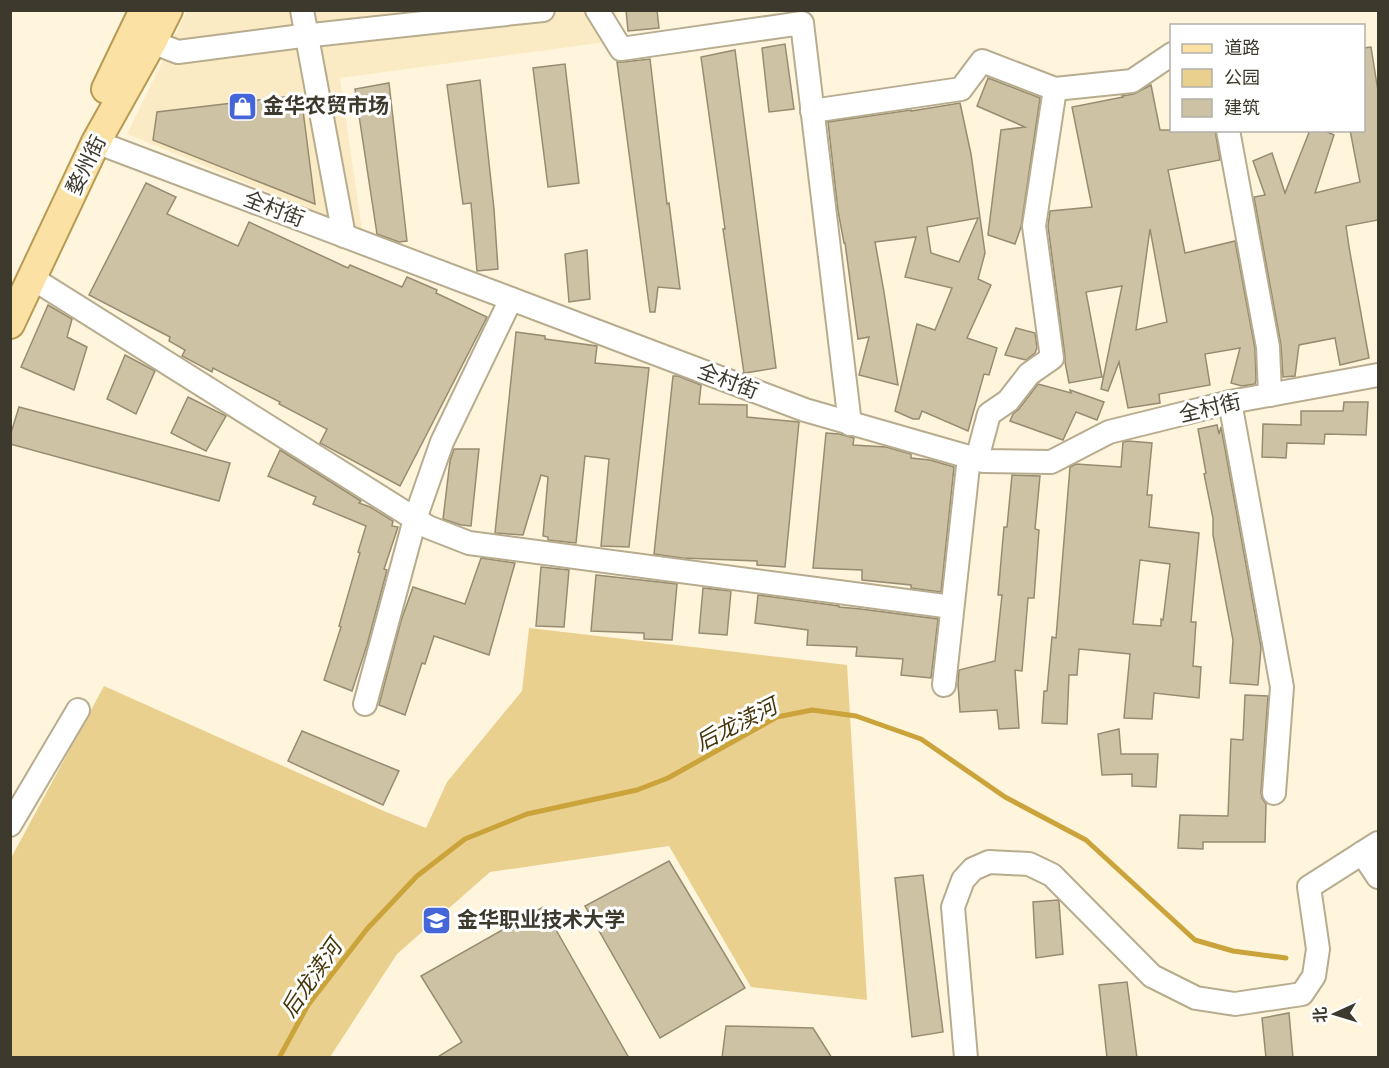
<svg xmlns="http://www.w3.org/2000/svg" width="1389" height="1068" font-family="'Varela Round','Noto Sans SC',sans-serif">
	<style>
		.built { fill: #fbebc5 }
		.green { fill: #ead08f }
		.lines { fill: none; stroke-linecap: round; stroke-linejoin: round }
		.stream { stroke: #caa33a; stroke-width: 5 }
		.building { fill: #cec2a4; stroke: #978c70; stroke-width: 1.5; fill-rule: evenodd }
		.minor-casing { stroke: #b8ac8f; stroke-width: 26 }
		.major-casing { stroke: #b79a53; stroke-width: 32 }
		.minor { stroke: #fff; stroke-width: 22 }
		.major { stroke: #fbe2a4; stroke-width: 28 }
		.labels { text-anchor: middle; stroke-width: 6; stroke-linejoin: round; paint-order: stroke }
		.poi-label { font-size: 21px; font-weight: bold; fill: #3e392d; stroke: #fff; text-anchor: start }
		.street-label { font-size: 21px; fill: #3e392d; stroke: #fff }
		.water-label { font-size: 22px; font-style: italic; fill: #453508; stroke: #fff }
	</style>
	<rect width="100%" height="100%" fill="#fff5dc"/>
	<polygon class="built" points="187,11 616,11 621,40 340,78 362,230 127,134"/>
	<polygon class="green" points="529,628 847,665 867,1000 751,987 669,846 490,872 397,954 330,1057 11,1058 11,858 104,686 386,812 426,828 447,782 522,691"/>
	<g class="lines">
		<polyline class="stream" points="279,1058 308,1005 367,929 417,876 465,839 527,814 637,790 668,778 777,717 812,710 856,716 921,739 1005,797 1086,840 1195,940 1233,951 1286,958"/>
	</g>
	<g class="building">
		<polygon points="626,10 657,10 659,28 628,31"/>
		<polygon points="785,44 794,109 769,112 762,48"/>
		<polygon points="1371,47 1378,91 1378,220 1346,226 1349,247 1369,358 1340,365 1335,338 1299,345 1295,376 1283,377 1281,345 1254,197 1265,195 1253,161 1272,153 1285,193 1310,130 1323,130 1334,135 1315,193 1360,182 1350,130 1364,130 1364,48"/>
		<polygon points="735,50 776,368 745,373 744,373 723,229 725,229 701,57"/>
		<polygon points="650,59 667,204 669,203 680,289 658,287 655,312 650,312 617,62 623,62"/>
		<polygon points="565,64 579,183 548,187 533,68"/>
		<polygon points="988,78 1040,98 1021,227 1015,244 988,235 1001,130 1025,127 977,106"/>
		<polygon points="480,80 494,209 498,269 477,271 471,203 463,204 447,85"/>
		<polygon points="389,83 407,241 399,242 377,234 355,89"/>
		<path d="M1151,85L1160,130H1215L1220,160L1168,170L1185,253L1235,241L1255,349L1256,380L1255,384L1242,386L1231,383L1240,348L1205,354L1210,385L1159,394L1160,403L1128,408L1119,362L1108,391L1101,389L1122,286L1086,292L1102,377L1069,383L1065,362V356L1048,226L1050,211L1092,207L1072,107L1123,97L1122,96L1134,94ZM1150,229L1167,322L1136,330Z"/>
		<polygon points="301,95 315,204 153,140 157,112"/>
		<path d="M960,103L971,154L985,253L978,279L991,285L967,338L997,348L989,375L984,374L968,431L922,411L919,419H913L895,411L917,324L935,330L952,288L905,277L916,237L875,242L884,292L898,385L859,375L869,337L858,339L845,243H844L838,211L828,122L911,110V111ZM978,218L959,262L931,253L927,227Z"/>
		<polygon points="146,183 176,197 167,214 238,246 249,222 348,268 350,265 402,287 407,277 437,290 436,293 487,317 400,486 320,443 327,429 279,404 280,402 213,368 212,372 182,356 185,350 169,341 170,337 89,295"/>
		<polygon points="587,250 590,299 569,302 565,254"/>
		<polygon points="48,305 72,319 67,337 87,347 74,390 21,367"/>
		<polygon points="1016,328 1035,333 1037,348 1035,353 1026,360 1005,355"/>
		<polygon points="516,332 545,336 545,339 597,346 595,363 649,368 629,547 601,546 609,459 585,456 576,543 548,540 548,537 543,536 548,477 541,475 523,535 495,533"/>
		<polygon points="125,355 155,371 136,414 107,399"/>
		<polygon points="673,376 678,376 701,385 699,404 747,405 747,417 799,422 785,567 757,565 757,561 682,558 654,554"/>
		<polygon points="1038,384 1071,393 1070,390 1104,402 1097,420 1076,412 1063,440 1010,421 1013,414 1019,409"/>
		<polygon points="188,397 226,416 206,451 171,433"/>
		<polygon points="1344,402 1368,402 1366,435 1325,434 1324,444 1287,443 1286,458 1262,457 1263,424 1301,425 1301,411 1343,411"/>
		<polygon points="19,407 230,463 219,501 10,444 10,436"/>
		<polygon points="1217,425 1219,434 1221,427 1261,647 1258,685 1230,683 1233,640 1213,535 1213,518 1204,474 1206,473 1198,429"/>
		<polygon points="826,433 839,434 854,438 853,445 886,447 911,454 911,458 930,460 954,467 941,592 911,588 911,585 862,580 862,570 813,568"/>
		<path d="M1128,441L1152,443L1147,495H1152L1149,527L1199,533L1191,622H1196L1193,666L1201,667L1199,698L1154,693L1152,719L1124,718L1130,654L1079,649L1077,675H1069L1067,724L1042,723L1044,691H1047L1052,637L1056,638L1070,467L1076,464L1121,467L1123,442ZM1140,560L1170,564L1163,620L1161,619V626L1133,624Z"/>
		<polygon points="454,449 479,449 471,526 461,525 443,519 450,461"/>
		<polygon points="280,450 361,501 359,503 370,507 393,521 392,526 398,527 384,569 387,570 367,645 352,691 324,680 341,627 339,626 360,553 358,552 366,526 313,504 316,497 268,476"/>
		<polygon points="1012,475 1040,476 1035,529 1039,530 1034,598 1028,598 1022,671 1015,670 1019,728 999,729 997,710 960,712 958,684 959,670 995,661 1002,595 998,595 1004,527 1007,527"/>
		<polygon points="481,558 515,563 489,655 434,636 425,664 422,663 405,715 379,705 401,621 413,587 465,604"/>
		<polygon points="541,567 569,570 564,627 536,626"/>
		<polygon points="596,575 677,584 672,640 644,639 644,633 591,631"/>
		<polygon points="703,588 731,591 727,635 699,633"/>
		<polygon points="758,595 839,606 839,607 861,609 938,619 931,678 901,675 903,659 856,656 857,647 807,645 808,630 755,623"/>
		<polygon points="1245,695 1268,696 1261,792 1262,798 1266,804 1265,842 1203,842 1203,849 1178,848 1180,815 1228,816 1231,739 1243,740"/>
		<polygon points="1119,729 1121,754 1158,754 1156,787 1132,786 1132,774 1102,775 1098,734"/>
		<polygon points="302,731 399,771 383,805 288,761"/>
		<polygon points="669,861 745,988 660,1038 585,906"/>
		<polygon points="923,875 943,1032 912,1037 895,878"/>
		<polygon points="1058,900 1059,902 1063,954 1036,958 1033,902"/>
		<polygon points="543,907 629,1058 436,1058 462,1042 421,976"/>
		<polygon points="1127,982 1137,1058 1107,1058 1099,985"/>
		<polygon points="1289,1013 1293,1058 1266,1058 1262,1018"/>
		<polygon points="726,1026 813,1028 832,1058 722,1058"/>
	</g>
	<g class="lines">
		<defs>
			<g id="minor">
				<polyline points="302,10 344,236"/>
				<polyline points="597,10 621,49 802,23 850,424"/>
				<polyline points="152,42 178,52 294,37 543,10"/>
				<polyline points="812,111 961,89 982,61 1055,89 1132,81 1172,54"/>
				<polyline points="1228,130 1268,347 1270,395"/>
				<polyline points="96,142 805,410 983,461 1051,462 1109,432 1230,402 1378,375"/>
				<polyline points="32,278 428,527 469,543 952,607"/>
				<polyline points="1230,402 1282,687 1274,793"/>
				<polyline points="977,459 989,414 1008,401 1029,374 1052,358 1034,226 1055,89"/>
				<polyline points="944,685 969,457"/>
				<polyline points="365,704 415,519 442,442 511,299"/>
				<polyline points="10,825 78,710"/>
				<polyline points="1362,853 1378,877"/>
				<polyline points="966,1058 953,907 963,880 973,869 989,862 1029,864 1052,875 1152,976 1196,998 1235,1004 1302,994 1314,976 1318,949 1309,887 1378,843"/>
			</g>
			<g id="major">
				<polyline points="106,89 144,10"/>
				<polyline points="10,324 96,142 152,42 168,10"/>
			</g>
		</defs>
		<use href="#minor" class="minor-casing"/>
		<use href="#major" class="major-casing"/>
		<use href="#minor" class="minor"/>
		<use href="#major" class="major"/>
	</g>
	<defs>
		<symbol id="shop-square" viewBox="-11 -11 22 22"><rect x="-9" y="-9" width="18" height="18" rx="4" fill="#4566d9" stroke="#fff"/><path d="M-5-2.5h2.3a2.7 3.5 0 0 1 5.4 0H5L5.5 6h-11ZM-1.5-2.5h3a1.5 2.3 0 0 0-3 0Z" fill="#fff"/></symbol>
		<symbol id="university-square" viewBox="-11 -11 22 22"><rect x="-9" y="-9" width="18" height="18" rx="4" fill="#4566d9" stroke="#fff"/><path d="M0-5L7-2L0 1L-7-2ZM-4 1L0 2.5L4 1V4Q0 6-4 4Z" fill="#fff"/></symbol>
	</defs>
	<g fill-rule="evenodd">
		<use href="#shop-square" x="226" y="90" width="33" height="33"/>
		<use href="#university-square" x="420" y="904" width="33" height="33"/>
	</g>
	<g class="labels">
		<g class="poi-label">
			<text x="263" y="113">金华农贸市场</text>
			<text x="457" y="927">金华职业技术大学</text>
		</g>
		<g class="street-label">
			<text transform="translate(86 165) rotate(-64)" y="7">婺州街</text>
			<text transform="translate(274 209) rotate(21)" y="7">全村街</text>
			<text transform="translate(728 381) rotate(21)" y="7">全村街</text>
			<text transform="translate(1210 408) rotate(-13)" y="7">全村街</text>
		</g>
		<g class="water-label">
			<text transform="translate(736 724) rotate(-27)" y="8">后龙渎河</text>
			<text transform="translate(311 978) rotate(-55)" y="8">后龙渎河</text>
		</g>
	</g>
	<rect width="1389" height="1068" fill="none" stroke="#3e392d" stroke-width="24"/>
	<rect x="1170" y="24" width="195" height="108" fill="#ffffff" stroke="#b2b0ab" stroke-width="1.5"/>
	<rect x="1182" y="44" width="30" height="9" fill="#fbe2a4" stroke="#b2b0ab" stroke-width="1.5"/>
	<text x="1224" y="54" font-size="18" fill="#3e392d">道路</text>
	<rect x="1182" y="69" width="30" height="18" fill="#ead08f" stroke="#b2b0ab" stroke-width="1.5"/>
	<text x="1224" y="84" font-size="18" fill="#3e392d">公园</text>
	<rect x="1182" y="99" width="30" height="18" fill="#cec2a4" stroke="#b2b0ab" stroke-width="1.5"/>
	<text x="1224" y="114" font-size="18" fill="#3e392d">建筑</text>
	<g transform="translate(1335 1014) rotate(266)" stroke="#ffffff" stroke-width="4.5" paint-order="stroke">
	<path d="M0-4.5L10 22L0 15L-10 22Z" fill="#3e392d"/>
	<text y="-9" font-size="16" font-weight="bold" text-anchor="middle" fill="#3e392d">北</text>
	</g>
</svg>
